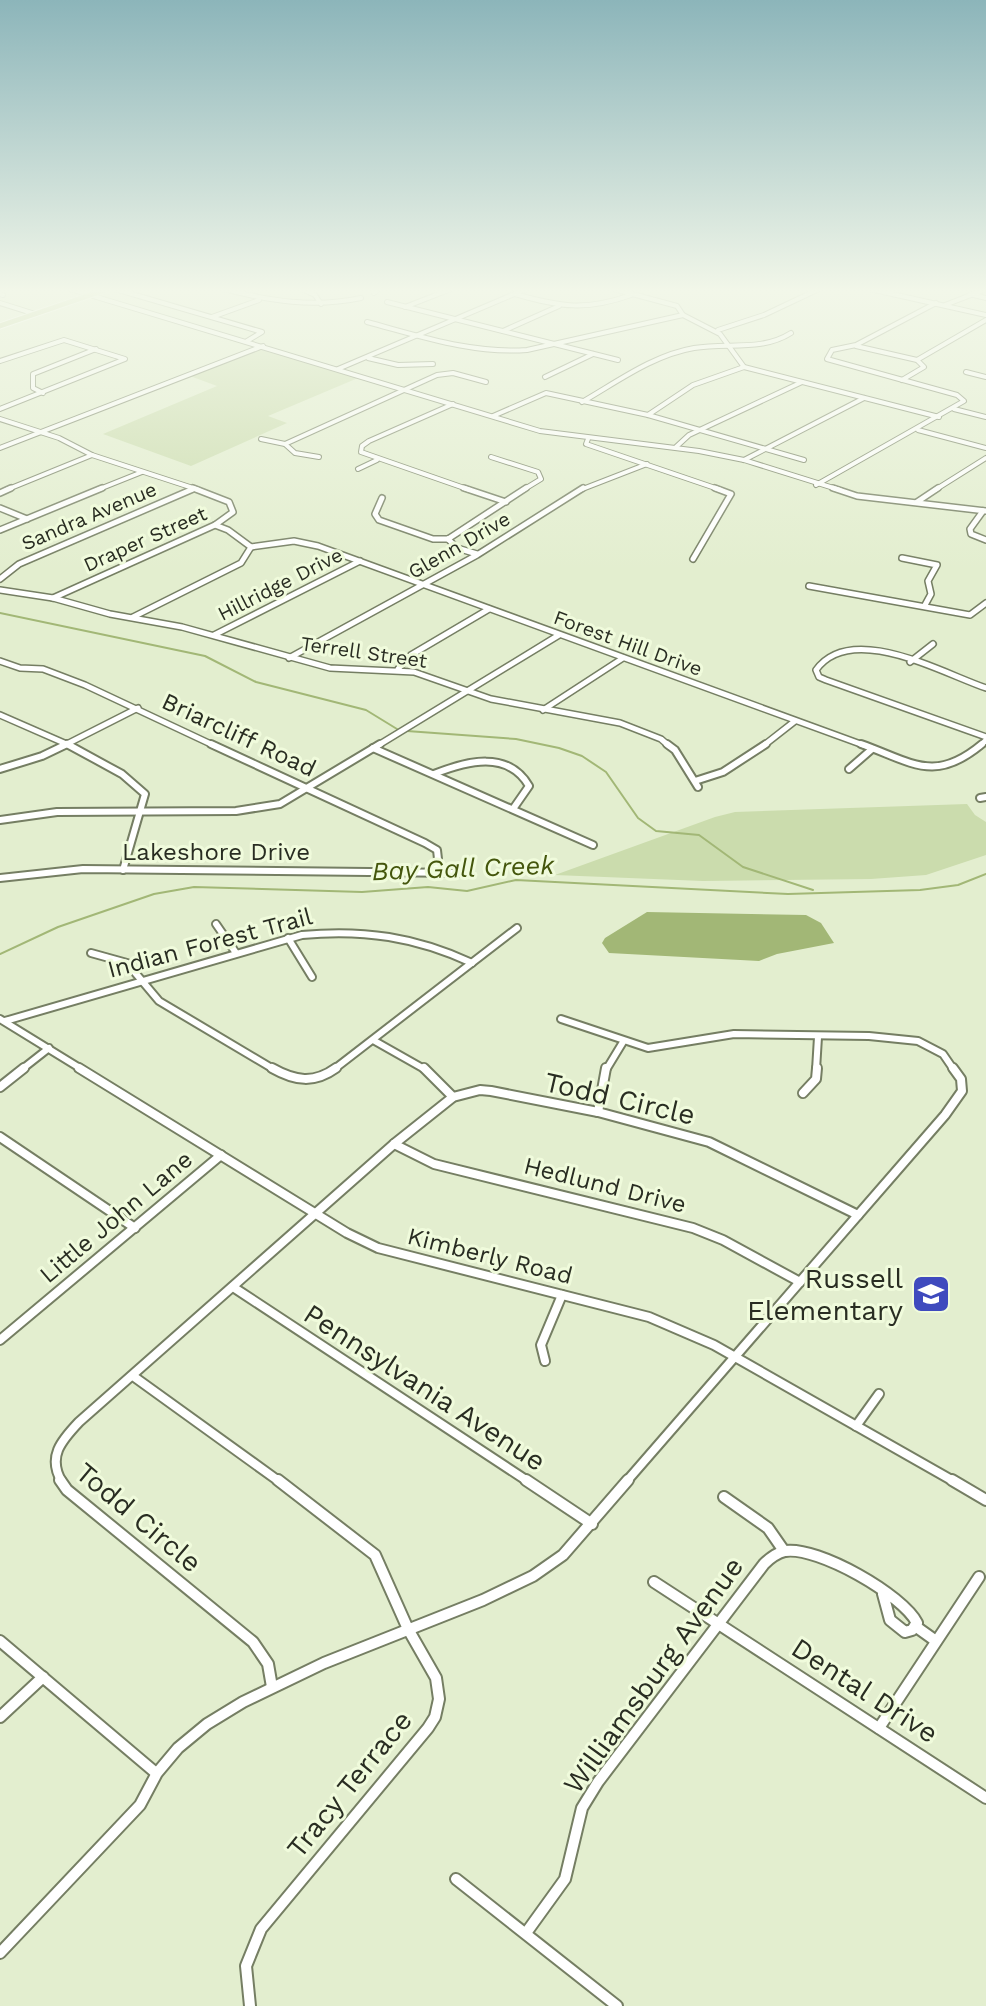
<svg xmlns="http://www.w3.org/2000/svg" width="986" height="2006" font-family="'Work Sans',sans-serif">
	<style>
		.green { fill: #cbdcad }
		.water { fill: #a2b776 }
		.lines { fill: none; stroke-linecap: round; stroke-linejoin: round }
		.stream { stroke: #a2b776; stroke-width: 2 }
		.minor-far4-casing { stroke: #757e63; stroke-width: 6 }
		.minor-far3-casing { stroke: #757e63; stroke-width: 8 }
		.minor-far2-casing { stroke: #757e63; stroke-width: 10 }
		.minor-far1-casing { stroke: #757e63; stroke-width: 12 }
		.minor-casing { stroke: #757e63; stroke-width: 14 }
		.major-casing { stroke: #fff; stroke-width: 7 }
		.minor-far4 { stroke: #fff; stroke-width: 4 }
		.minor-far3 { stroke: #fff; stroke-width: 5 }
		.minor-far2 { stroke: #fff; stroke-width: 6 }
		.minor-far1 { stroke: #fff; stroke-width: 8 }
		.minor { stroke: #fff; stroke-width: 10 }
		.major { stroke: #bdce91; stroke-width: 5 }
		.labels { text-anchor: middle; stroke-width: 6; stroke-linejoin: round; paint-order: stroke }
		.far-street-label { font-size: 20px; fill: #292d22; stroke: #f0fbdc }
		.street-label { font-size: 24px; fill: #292d22; stroke: #f0fbdc }
		.water-label { font-size: 26px; font-style: italic; fill: #44560c; stroke: #f0fbdc }
		.near-street-label { font-size: 28px; fill: #292d22; stroke: #f0fbdc }
		.near-poi-label { font-size: 28px; fill: #292d22; stroke: #f0fbdc; text-anchor: end }
	</style>
	<rect width="100%" height="100%" fill="#e3eecf"/>
	<g class="green">
		<polygon points="261,349 358,378 268,416 287,423 191,466 103,434 217,386 190,376"/>
		<polygon points="967,804 975,815 986,822 986,855 926,875 871,879 703,881 555,875 715,817 735,812"/>
	</g>
	<polygon class="water" points="647,912 806,915 821,923 834,943 777,954 759,961 609,953 602,943 605,938"/>
	<g class="lines">
		<g class="stream">
			<polyline points="0,613 205,656 256,682 366,710 397,729"/>
			<polyline points="407,731 516,739 559,748 582,756 606,772 638,818 656,831 699,835 743,867 813,890"/>
			<polyline points="0,954 58,927 154,894 194,887 362,892 428,887 467,891 516,880 788,894 920,890 958,885 986,874"/>
		</g>
		<defs>
			<g id="minor-far4">
				<polyline points="70,289 540,431 699,451 744,460 840,490"/>
				<polyline points="115,289 262,332 247,341"/>
				<path d="M224,289C270,301 314,308 361,298"/>
				<polyline points="302,289 315,295 321,304"/>
				<polyline points="870,289 986,315"/>
				<polyline points="374,293 379,289"/>
				<polyline points="0,294 3,295"/>
				<path d="M515,294C560,307 586,311 631,295"/>
				<polyline points="970,294 986,298"/>
				<polyline points="387,302 618,360"/>
				<polyline points="0,303 35,314"/>
				<polyline points="945,305 986,289"/>
				<polyline points="405,307 451,289"/>
				<polyline points="683,315 720,334 744,367 939,417"/>
				<polyline points="212,317 259,300"/>
				<path d="M367,322C420,336 472,354 527,350L683,315L677,306L614,289"/>
				<polyline points="718,330 764,315 819,289"/>
				<polyline points="503,331 559,306"/>
				<polyline points="856,346 917,360 924,367 902,380"/>
				<polyline points="368,358 398,365 433,364"/>
				<polyline points="917,360 986,320"/>
				<polyline points="0,361 64,340 125,359 0,409"/>
				<polyline points="338,369 526,289"/>
				<polyline points="966,372 986,377"/>
				<polyline points="545,377 593,354"/>
				<polyline points="43,393 33,388 33,374 96,349"/>
				<path d="M582,402C617,382 653,355 694,348C727,342 761,352 791,333"/>
				<polyline points="453,404 369,441 362,446 361,452 470,490"/>
				<polyline points="954,409 986,417"/>
				<polyline points="648,415 693,385 744,367"/>
				<polyline points="493,416 546,393 648,415 804,460"/>
				<polyline points="0,419 59,438 92,455 199,490"/>
				<polyline points="918,430 986,448"/>
				<polyline points="261,439 285,444"/>
				<polyline points="588,439 586,444 721,490"/>
				<polyline points="676,447 689,435 802,382"/>
				<polyline points="0,448 263,346"/>
				<polyline points="319,457 295,453 285,444 437,375 453,373 486,382"/>
				<polyline points="491,457 538,472 541,479 523,490"/>
				<polyline points="744,460 864,398"/>
				<polyline points="358,469 377,460"/>
				<polyline points="816,485 964,401 957,395 827,359 832,350 856,345 936,303"/>
				<polyline points="6,490 92,455"/>
				<polyline points="97,490 142,472"/>
				<polyline points="190,490 193,489"/>
				<polyline points="580,490 647,464"/>
				<polyline points="935,490 986,458"/>
			</g>
			<g id="minor-far3">
				<polyline points="464,488 506,502"/>
				<polyline points="833,488 857,496 986,511"/>
				<polyline points="0,493 11,488"/>
				<polyline points="382,498 375,514 379,520 433,539 448,539"/>
				<polyline points="917,502 938,488"/>
				<polyline points="0,508 27,519"/>
				<polyline points="983,511 970,529 971,534 986,540"/>
				<polyline points="0,530 102,488"/>
				<polyline points="448,539 526,488"/>
				<polyline points="448,539 457,548 477,554"/>
				<polyline points="251,547 294,541 318,546 866,746"/>
				<polyline points="902,558 937,565 928,581 931,594 925,605"/>
				<polyline points="693,559 731,494 715,488"/>
				<polyline points="0,579 19,564 193,489"/>
				<polyline points="809,586 970,615 986,603"/>
				<polyline points="0,590 53,598 110,614 182,627 330,668 414,672 491,699 620,723 661,739 669,746"/>
				<polyline points="53,598 215,525 233,512 229,502 193,488"/>
				<polyline points="133,617 241,563 251,547 228,530 215,525"/>
				<polyline points="214,635 360,561"/>
				<polyline points="289,658 477,555 583,488"/>
				<polyline points="0,661 20,668 43,669 85,685 215,746"/>
				<polyline points="910,662 933,644"/>
				<polyline points="398,669 411,655 489,609"/>
				<path d="M986,688C942,673 851,621 816,670L819,677L826,680L986,737"/>
				<polyline points="543,710 623,658"/>
				<polyline points="0,715 71,746"/>
				<polyline points="63,746 138,708"/>
				<polyline points="377,746 559,635"/>
				<polyline points="763,746 795,721"/>
				<polyline points="980,746 986,740"/>
			</g>
			<g id="minor-far2">
				<polyline points="67,744 122,774 145,794 123,870"/>
				<polyline points="211,744 425,843 437,850 438,859 433,871"/>
				<polyline points="667,744 675,750 698,787"/>
				<path d="M861,744C912,762 934,784 982,744"/>
				<polyline points="373,748 593,845"/>
				<polyline points="0,769 42,756 67,744"/>
				<polyline points="849,769 872,749"/>
				<path d="M434,774C467,761 508,750 529,786L513,809"/>
				<polyline points="695,781 723,772 766,744"/>
				<polyline points="980,798 986,797"/>
				<polyline points="0,820 57,812 236,811 280,804 380,744"/>
				<polyline points="0,878 83,869 462,873"/>
				<polyline points="216,924 236,953"/>
				<polyline points="288,938 312,977"/>
				<polyline points="91,953 127,963 159,1001 275,1070"/>
				<polyline points="0,1019 83,1070"/>
				<polyline points="561,1019 648,1048 734,1034 869,1036 918,1041 943,1054 954,1070"/>
				<path d="M5,1021L302,935C363,929 416,937 472,963"/>
				<polyline points="373,1040 426,1070"/>
				<polyline points="21,1070 49,1048"/>
				<polyline points="333,1070 517,928"/>
				<polyline points="606,1070 623,1042"/>
				<polyline points="816,1070 818,1037"/>
			</g>
			<g id="minor-far1">
				<polyline points="79,1068 347,1233 378,1248 649,1317 714,1345 955,1482"/>
				<path d="M272,1068C295,1081 314,1084 336,1068"/>
				<polyline points="424,1068 453,1097"/>
				<polyline points="0,1087 24,1068"/>
				<polyline points="803,1093 816,1079 817,1068"/>
				<polyline points="598,1112 606,1068"/>
				<polyline points="0,1137 135,1228"/>
				<polyline points="394,1144 434,1164 693,1228 723,1240 800,1282"/>
				<polyline points="233,1287 529,1482"/>
				<polyline points="0,1340 221,1155"/>
				<polyline points="545,1361 541,1345 562,1295"/>
				<polyline points="133,1376 280,1482"/>
				<polyline points="856,1426 879,1394"/>
				<path d="M62,1482C47,1457 61,1441 79,1422L394,1144L453,1097L480,1090L491,1091L598,1112L709,1142L858,1215"/>
				<polyline points="626,1482 945,1115 962,1091 961,1079 953,1068"/>
			</g>
			<g id="minor">
				<polyline points="60,1480 67,1490 253,1642 268,1664 272,1687"/>
				<polyline points="526,1480 592,1524"/>
				<polyline points="952,1480 986,1500"/>
				<polyline points="724,1497 768,1528 784,1551"/>
				<polyline points="654,1582 986,1798"/>
				<polyline points="915,1626 936,1641"/>
				<polyline points="0,1641 156,1773"/>
				<polyline points="0,1717 43,1677"/>
				<polyline points="879,1728 979,1577"/>
				<polyline points="456,1879 617,2006"/>
				<path d="M526,1933L565,1879L582,1808L598,1782L764,1564C770,1558 777,1553 785,1551C818,1546 903,1595 917,1623L912,1630L905,1632L890,1620L883,1594"/>
				<polyline points="0,1953 140,1805 157,1773 178,1748 207,1724 243,1702 324,1663 483,1600 533,1576 563,1555 628,1480"/>
				<polyline points="250,2006 246,1966 261,1929 428,1728 435,1717 439,1699 436,1678 408,1629 375,1555 278,1480"/>
			</g>
			<polyline id="major" points="0,326 108,289"/>
		</defs>
		<use href="#minor-far4" class="minor-far4-casing"/>
		<use href="#minor-far3" class="minor-far3-casing"/>
		<use href="#minor-far2" class="minor-far2-casing"/>
		<use href="#minor-far1" class="minor-far1-casing"/>
		<use href="#minor" class="minor-casing"/>
		<use href="#major" class="major-casing"/>
		<use href="#minor-far4" class="minor-far4"/>
		<use href="#minor-far3" class="minor-far3"/>
		<use href="#minor-far2" class="minor-far2"/>
		<use href="#minor-far1" class="minor-far1"/>
		<use href="#minor" class="minor"/>
		<use href="#major" class="major"/>
	</g>
	<linearGradient id="sky" x2="0" y2="1"><stop stop-color="#8cb5ba"/><stop offset="0.51" stop-color="#f2f7e9"/><stop offset="1" stop-color="#f2f7e9" stop-opacity="0"/></linearGradient>
	<rect width="986" height="570" fill="url(#sky)"/>
	<defs>
		<symbol id="school-square" viewBox="-11 -11 22 22"><rect x="-9" y="-9" width="18" height="18" rx="4" fill="#3f4abe" stroke="#f0fbdc"/><path d="M0-5L7-2L0 1L-7-2ZM-4 1L0 2.5L4 1V4Q0 6-4 4Z" fill="#fff"/></symbol>
	</defs>
	<g fill-rule="evenodd">
		<use href="#school-square" x="909" y="1272" width="44" height="44"/>
	</g>
	<g class="labels">
		<g class="far-street-label">
			<text transform="translate(89 516) rotate(-23)" y="7">Sandra Avenue</text>
			<text transform="translate(145 539) rotate(-24)" y="7">Draper Street</text>
			<text transform="translate(459 545) rotate(-30)" y="7">Glenn Drive</text>
			<text transform="translate(280 584) rotate(-27)" y="7">Hillridge Drive</text>
			<text transform="translate(628 643) rotate(20)" y="7">Forest Hill Drive</text>
			<text transform="translate(364 652) rotate(8)" y="7">Terrell Street</text>
		</g>
		<g class="street-label">
			<text transform="translate(239 735) rotate(25)" y="8">Briarcliff Road</text>
			<text x="216" y="860">Lakeshore Drive</text>
			<text transform="translate(210 943) rotate(-15)" y="8">Indian Forest Trail</text>
			<text transform="translate(605 1185) rotate(14)" y="8">Hedlund Drive</text>
			<text transform="translate(116 1217) rotate(-40)" y="8">Little John Lane</text>
			<text transform="translate(490 1256) rotate(14)" y="8">Kimberly Road</text>
		</g>
		<g class="water-label">
			<text transform="translate(463 868) rotate(-2)" y="9">Bay Gall Creek</text>
		</g>
		<g class="near-street-label">
			<text transform="translate(620 1098) rotate(13)" y="10">Todd Circle</text>
			<text transform="translate(425 1387) rotate(33)" y="10">Pennsylvania Avenue</text>
			<text transform="translate(139 1517) rotate(40)" y="10">Todd Circle</text>
			<text transform="translate(653 1675) rotate(-54)" y="10">Williamsburg Avenue</text>
			<text transform="translate(865 1690) rotate(33)" y="10">Dental Drive</text>
			<text transform="translate(349 1784) rotate(-51)" y="10">Tracy Terrace</text>
		</g>
		<g class="near-poi-label">
			<text x="903" y="1288">Russell<tspan x="903" dy="32">Elementary</tspan></text>
		</g>
	</g>
</svg>
